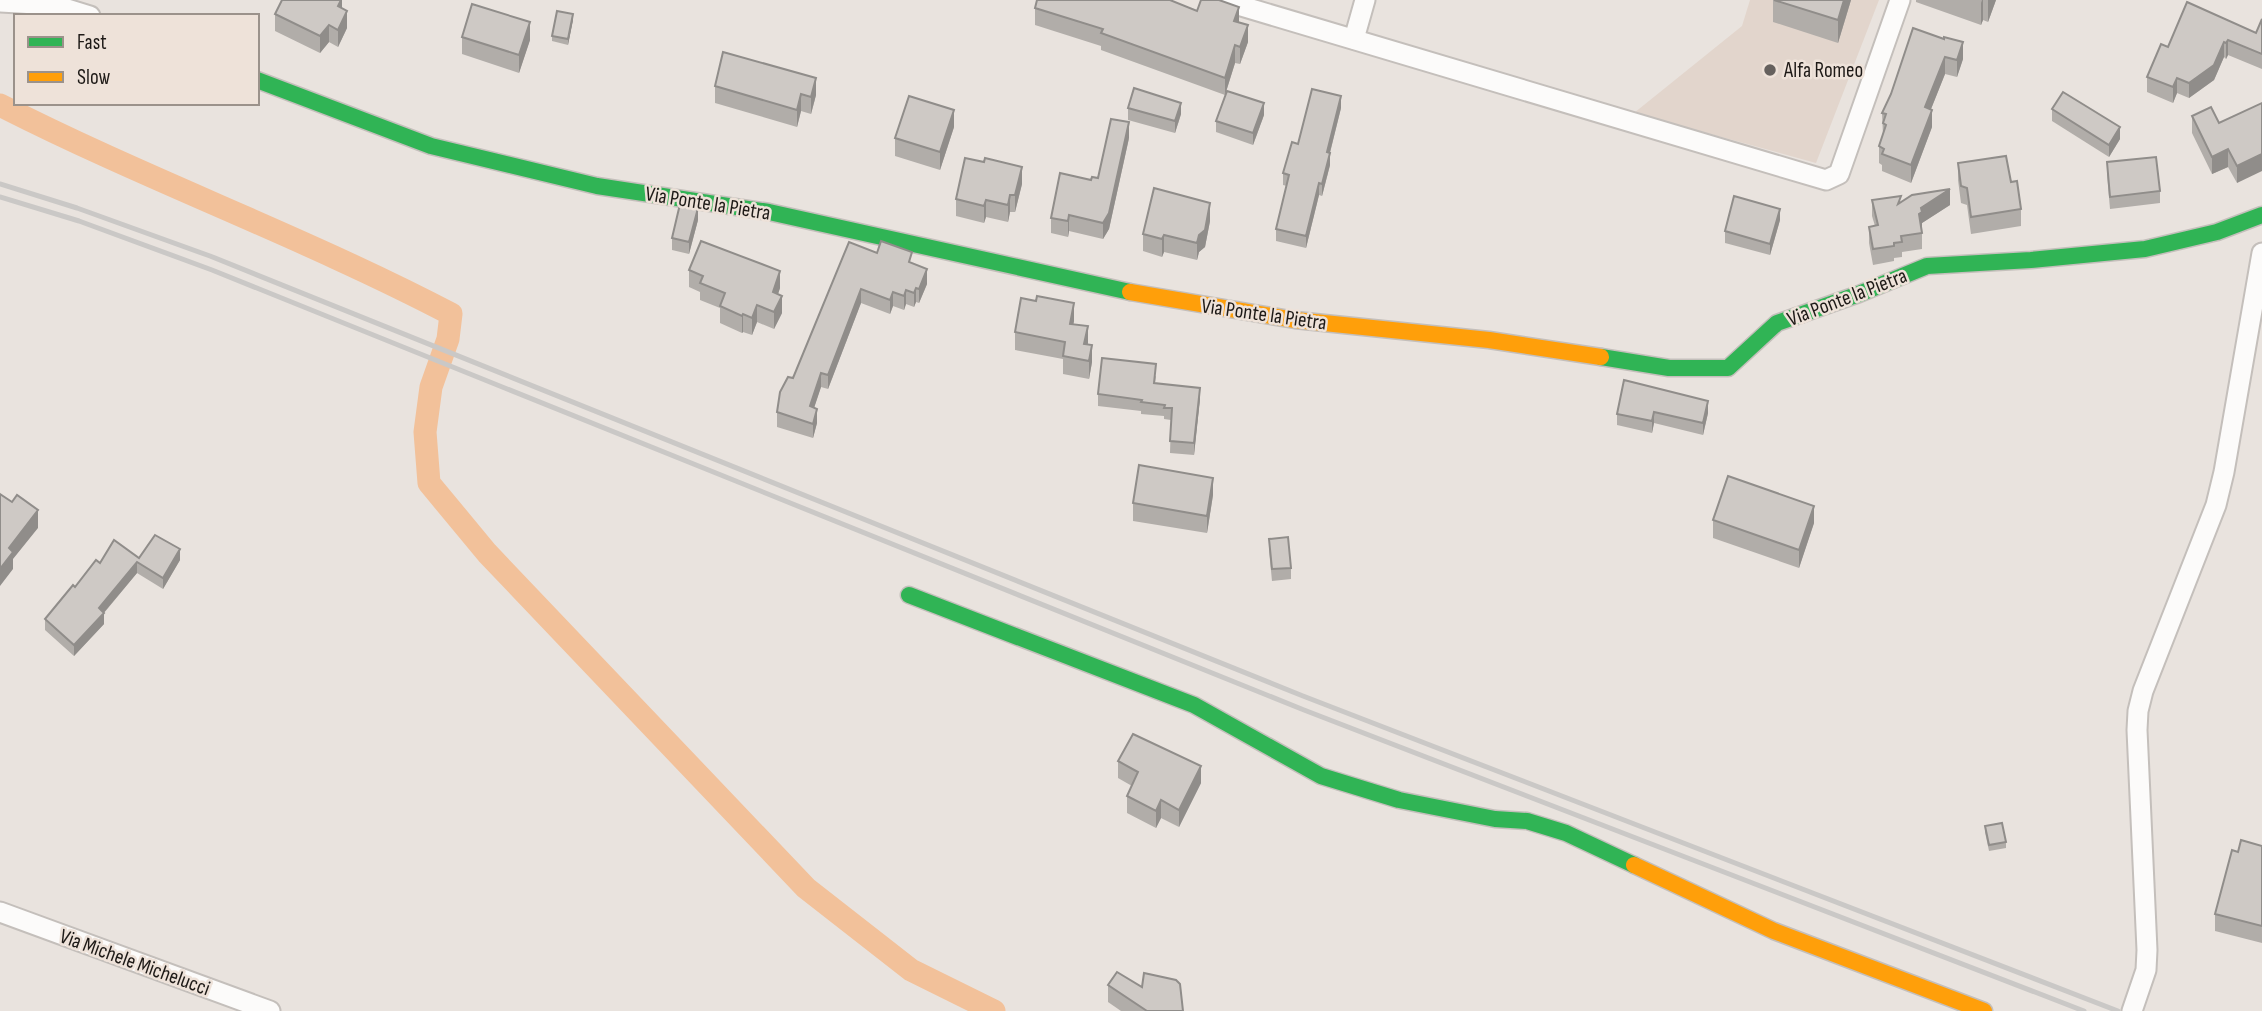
<svg xmlns="http://www.w3.org/2000/svg" width="2262" height="1011" font-family="'Sofia Sans Condensed',sans-serif">
	<style>
		.built { fill: #e2d5cc }
		.lines { fill: none; stroke-linecap: round; stroke-linejoin: round }
		.canal { stroke: #f2c19a; stroke-width: 23 }
		.street-casing { stroke: #c4bfbb; stroke-width: 23 }
		.fast-casing { stroke: #c4bfbb; stroke-width: 19 }
		.slow-casing { stroke: #c4bfbb; stroke-width: 19 }
		.street { stroke: #fcfbfa; stroke-width: 19 }
		.fast { stroke: #30b455; stroke-width: 16 }
		.slow { stroke: #ff9f0a; stroke-width: 16 }
		.rail { stroke: #cac8c6; stroke-width: 5 }
		.wall { fill: #b1ada9 }
		.shaded-wall { fill: #908d8a }
		.building { fill: #cec9c5; stroke: #908d8a; stroke-width: 2 }
		.poi-dot { fill: #65605d; stroke: #eee2d9; stroke-width: 2.5 }
		.labels { text-anchor: middle; stroke-width: 5; stroke-linejoin: round; paint-order: stroke }
		.poi-label { font-size: 21px; fill: #1e1a17; stroke: #eee2d9; text-anchor: start }
		.street-label { font-size: 21px; fill: #1e1a17; stroke: #eee2d9 }
	</style>
	<rect width="100%" height="100%" fill="#e9e3de"/>
	<polygon class="built" points="1750,0 1879,0 1816,163 1634,113 1742,26"/>
	<g class="lines">
		<path class="canal" d="M0,105C147,180 304,237 451,314L448,339L431,387L425,432L429,483L487,553L806,888L911,970L994,1011"/>
		<defs>
			<g id="street">
				<polyline points="1221,0 1826,180 1839,174 1900,0"/>
				<polyline points="0,2 54,5 90,16"/>
				<polyline points="1354,39 1365,0"/>
				<polyline points="0,912 270,1011"/>
				<polyline points="2132,1011 2146,970 2147,950 2137,730 2138,711 2143,691 2216,505 2224,472 2262,253"/>
			</g>
			<g id="fast">
				<polyline points="257,80 431,146 597,186 769,212 1130,292"/>
				<polyline points="1601,357 1669,368 1728,368 1777,323 1859,294 1927,266 2031,260 2145,249 2217,232 2262,215"/>
				<polyline points="909,595 1194,705 1321,776 1399,800 1495,819 1527,821 1566,833 1634,865"/>
			</g>
			<g id="slow">
				<polyline points="1130,292 1295,320 1489,340 1601,357"/>
				<polyline points="1634,865 1774,931 1984,1011"/>
			</g>
		</defs>
		<use href="#street" class="street-casing"/>
		<use href="#fast" class="fast-casing"/>
		<use href="#slow" class="slow-casing"/>
		<use href="#street" class="street"/>
		<use href="#fast" class="fast"/>
		<use href="#slow" class="slow"/>
		<g class="rail">
			<polyline points="0,184 77,208 210,256 1303,696 2118,1011"/>
			<polyline points="0,197 79,221 212,270 1304,710 2084,1011"/>
		</g>
	</g>
	<g class="wall">
		<polygon points="342,0 342,8 347,28 338,47 329,42 320,53 275,31 275,14"/>
		<polygon points="1773,0 1851,0 1838,43 1773,22"/>
		<polygon points="1916,0 1996,0 1988,22 1983,20 1981,25 1916,2"/>
		<polygon points="1035,8 1197,11 1239,22 1248,42 1240,64 1235,63 1225,95 1101,50 1101,46 1035,25"/>
		<polygon points="2262,19 2262,69 2228,55 2226,59 2224,57 2214,80 2189,98 2177,93 2173,103 2147,92 2147,77 2168,47 2256,33"/>
		<polygon points="573,20 568,45 552,41 552,36"/>
		<polygon points="462,37 530,40 519,73 462,54"/>
		<polygon points="1944,39 1963,59 1957,77 1945,74 1931,109 1932,127 1911,183 1882,171 1882,165 1879,163 1879,146 1883,135 1882,113"/>
		<polygon points="715,86 816,95 811,114 801,111 797,127 715,103"/>
		<polygon points="2262,103 2237,183 2228,167 2212,174 2192,133 2192,116 2219,123"/>
		<polygon points="1128,108 1181,114 1175,133 1128,120"/>
		<polygon points="1341,108 1330,153 1330,165 1322,196 1319,195 1306,248 1276,241 1276,229 1287,186 1283,185 1283,173 1298,144"/>
		<polygon points="2052,109 2120,139 2109,157 2052,121"/>
		<polygon points="1264,115 1253,145 1216,132 1216,121"/>
		<polygon points="954,127 940,170 895,156 895,138"/>
		<polygon points="1129,138 1109,229 1103,239 1069,231 1068,237 1051,233 1051,218 1091,180 1098,178"/>
		<polygon points="2107,162 2160,191 2160,203 2110,209 2107,174"/>
		<polygon points="1958,163 2011,182 2021,209 2021,226 1971,234 1967,205 1961,203 1958,180"/>
		<polygon points="1022,184 1015,212 1010,212 1008,222 986,217 984,223 956,216 956,199"/>
		<polygon points="1872,200 1901,202 1950,205 1922,223 1922,249 1902,252 1902,257 1894,258 1894,261 1873,265 1869,243 1869,227 1875,226 1872,216"/>
		<polygon points="698,220 689,254 672,250 672,238"/>
		<polygon points="1780,220 1770,255 1725,243 1725,231"/>
		<polygon points="1210,221 1205,247 1199,252 1197,260 1164,252 1162,257 1143,251 1143,234"/>
		<polygon points="877,253 912,264 927,284 919,303 916,302 914,307 906,304 904,310 893,306 890,314 861,303 828,389 821,387 814,408 817,423 813,438 777,427 777,412 793,378"/>
		<polygon points="689,270 780,288 778,294 782,313 774,329 757,322 752,335 743,332 742,333 720,323 720,308 700,300 700,292 689,287"/>
		<polygon points="1074,321 1073,324 1088,344 1092,362 1089,379 1063,374 1063,359 1015,350 1015,332"/>
		<polygon points="1156,376 1155,383 1200,399 1194,455 1170,453 1171,420 1164,419 1164,416 1141,414 1141,411 1098,406 1098,394"/>
		<polygon points="1624,380 1708,413 1703,435 1654,423 1652,433 1617,425 1617,414"/>
		<polygon points="1213,495 1207,533 1133,521 1133,503"/>
		<polygon points="1713,520 1814,523 1799,568 1713,538"/>
		<polygon points="1269,539 1291,568 1291,579 1272,581 1269,550"/>
		<polygon points="180,560 163,589 137,573 104,613 104,624 74,656 45,630 45,619 100,563"/>
		<polygon points="1118,761 1201,783 1179,827 1161,818 1156,828 1127,813 1127,796 1132,786 1118,778"/>
		<polygon points="1985,826 2006,842 2006,848 1989,851 1985,832"/>
		<polygon points="2262,846 2262,943 2215,931 2215,914 2238,852"/>
		<polygon points="1108,985 1142,987 1183,1011 1121,1011 1108,1002"/>
	</g>
	<g class="shaded-wall">
		<polygon points="341,0 342,0 342,13 338,6"/>
		<polygon points="1844,0 1851,0 1838,43 1838,20"/>
		<polygon points="1982,0 1983,0 1983,20 1981,25 1981,3"/>
		<polygon points="1988,0 1996,0 1988,22"/>
		<polygon points="1239,7 1239,24 1234,21"/>
		<polygon points="347,11 347,28 338,47 338,30"/>
		<polygon points="573,14 573,20 568,45 568,39"/>
		<polygon points="530,22 530,40 519,73 519,55"/>
		<polygon points="329,25 329,42 320,53 320,36"/>
		<polygon points="1248,25 1248,42 1240,64 1240,47"/>
		<polygon points="2228,40 2228,55 2226,59 2226,43"/>
		<polygon points="1963,42 1963,59 1957,77 1957,60"/>
		<polygon points="2224,42 2224,57 2214,80 2189,98 2189,83"/>
		<polygon points="1235,45 1235,63 1225,95 1225,78"/>
		<polygon points="1945,57 1945,74 1925,124 1925,107"/>
		<polygon points="816,78 816,95 811,114 811,97"/>
		<polygon points="2177,78 2177,93 2173,103 2173,87"/>
		<polygon points="801,94 801,111 797,127 797,110"/>
		<polygon points="1341,96 1341,108 1327,164 1327,152"/>
		<polygon points="1181,103 1181,114 1175,133 1175,121"/>
		<polygon points="1264,103 1264,115 1253,145 1253,133"/>
		<polygon points="954,110 954,127 940,170 940,152"/>
		<polygon points="1932,110 1932,127 1911,183 1911,165"/>
		<polygon points="1129,122 1129,138 1109,229 1103,239 1103,223"/>
		<polygon points="2120,127 2120,139 2109,157 2109,145"/>
		<polygon points="2228,149 2228,167 2212,174 2212,157"/>
		<polygon points="1330,153 1330,165 1322,196 1322,184"/>
		<polygon points="2262,154 2262,171 2237,183 2237,166"/>
		<polygon points="1022,167 1022,184 1015,212 1015,195"/>
		<polygon points="1319,183 1319,195 1306,248 1306,236"/>
		<polygon points="1950,189 1950,205 1922,223 1922,228 1919,229 1919,214 1921,208"/>
		<polygon points="1010,195 1010,212 1008,222 1008,205"/>
		<polygon points="986,200 986,217 984,223 984,206"/>
		<polygon points="1210,203 1210,221 1205,247 1199,252 1197,260 1197,243 1199,235"/>
		<polygon points="698,208 698,220 689,254 689,242"/>
		<polygon points="1780,209 1780,220 1770,255 1770,244"/>
		<polygon points="1069,215 1069,231 1068,237 1068,221"/>
		<polygon points="1164,235 1164,252 1162,257 1162,239"/>
		<polygon points="927,269 927,284 919,303 919,289"/>
		<polygon points="780,271 780,288 773,309 773,292"/>
		<polygon points="916,288 916,302 914,307 914,293"/>
		<polygon points="861,289 861,303 828,389 828,375"/>
		<polygon points="906,290 906,304 904,310 904,296"/>
		<polygon points="893,292 893,306 890,314 890,300"/>
		<polygon points="782,296 782,313 774,329 774,312"/>
		<polygon points="1074,303 1074,321 1070,341 1070,324"/>
		<polygon points="757,305 757,322 752,335 752,318"/>
		<polygon points="743,314 743,332 742,333 742,316"/>
		<polygon points="1088,326 1088,343 1084,361 1084,344"/>
		<polygon points="1092,345 1092,362 1089,379 1089,361"/>
		<polygon points="821,373 821,387 810,420 810,406"/>
		<polygon points="1200,388 1200,399 1194,455 1194,443"/>
		<polygon points="1708,401 1708,413 1703,435 1703,423"/>
		<polygon points="817,409 817,423 813,438 813,424"/>
		<polygon points="1654,412 1654,423 1652,433 1652,421"/>
		<polygon points="1213,478 1213,495 1207,533 1207,516"/>
		<polygon points="1814,506 1814,523 1799,568 1799,550"/>
		<polygon points="38,510 38,528 13,559 13,569 0,586 0,569 9,548"/>
		<polygon points="180,549 180,560 163,589 163,578"/>
		<polygon points="137,562 137,573 101,616 104,613 104,624 74,656 74,645 99,608"/>
		<polygon points="1201,766 1201,783 1179,827 1179,810"/>
		<polygon points="1161,800 1161,818 1156,828 1156,811"/>
	</g>
	<g class="building">
		<polygon points="282,0 341,0 338,6 347,11 338,30 329,25 320,36 275,14"/>
		<polygon points="1037,0 1170,0 1197,11 1201,0 1219,0 1239,7 1234,21 1248,25 1240,47 1235,45 1225,78 1101,33 1103,29 1035,8"/>
		<polygon points="1774,0 1844,0 1838,20"/>
		<polygon points="2187,2 2256,33 2262,19 2262,54 2228,40 2226,43 2224,42 2214,65 2189,83 2177,78 2173,87 2147,77 2161,44 2168,47"/>
		<polygon points="472,4 530,22 519,55 462,37"/>
		<polygon points="557,11 573,14 568,39 552,36"/>
		<polygon points="1913,28 1944,39 1944,37 1963,42 1957,60 1945,57 1925,107 1932,110 1911,165 1882,154 1884,149 1879,146 1886,125 1883,123 1886,114 1882,113 1891,94"/>
		<polygon points="723,52 816,78 811,97 801,94 797,110 715,86"/>
		<polygon points="1134,88 1181,103 1175,121 1128,108"/>
		<polygon points="1312,89 1341,96 1327,152 1330,153 1322,184 1319,183 1306,236 1276,229 1289,175 1283,173 1292,142 1298,144"/>
		<polygon points="1227,91 1264,103 1253,133 1216,121"/>
		<polygon points="2063,92 2120,127 2109,145 2052,109"/>
		<polygon points="909,96 954,110 940,152 895,138"/>
		<polygon points="2262,103 2262,154 2237,166 2228,149 2212,157 2192,116 2211,107 2219,123"/>
		<polygon points="1111,119 1129,122 1109,213 1103,223 1069,215 1068,221 1051,218 1060,173 1091,180 1092,177 1098,178"/>
		<polygon points="2006,156 2011,182 2017,181 2021,209 1971,217 1967,188 1961,186 1958,163"/>
		<polygon points="2156,157 2160,191 2110,197 2107,162"/>
		<polygon points="965,158 984,162 985,158 1022,167 1015,195 1010,195 1008,205 986,200 984,206 956,199"/>
		<polygon points="1154,188 1210,203 1205,230 1199,235 1197,243 1164,235 1162,239 1143,234"/>
		<polygon points="1950,189 1921,208 1922,212 1919,214 1922,233 1901,236 1902,242 1894,243 1894,246 1873,249 1869,227 1878,225 1872,200 1901,196 1898,204 1912,195"/>
		<polygon points="1734,196 1780,209 1770,244 1725,231"/>
		<polygon points="680,204 698,208 689,242 672,238"/>
		<polygon points="701,241 780,271 773,292 782,296 774,312 757,305 752,318 743,314 742,316 720,306 725,293 700,283 703,276 689,270"/>
		<polygon points="881,241 912,252 909,262 927,269 919,289 916,288 914,293 906,290 904,296 893,292 890,300 861,289 828,375 821,373 810,406 817,409 813,424 777,412 780,392 788,377 793,378 849,242 877,253"/>
		<polygon points="1037,296 1074,303 1070,324 1088,326 1084,344 1092,345 1089,361 1063,356 1065,342 1015,332 1021,298 1036,301"/>
		<polygon points="1102,358 1156,364 1154,383 1200,388 1194,443 1170,441 1172,408 1164,408 1165,405 1141,402 1142,400 1098,394"/>
		<polygon points="1624,380 1708,401 1703,423 1654,412 1652,421 1617,414"/>
		<polygon points="1139,465 1213,478 1207,516 1133,503"/>
		<polygon points="1728,476 1814,506 1799,550 1713,520"/>
		<polygon points="0,494 12,502 17,495 38,510 9,548 13,552 0,569"/>
		<polygon points="155,535 180,549 163,578 137,562 99,608 104,613 74,645 45,619 73,585 75,587 96,560 100,563 114,540 139,558"/>
		<polygon points="1288,537 1291,568 1272,569 1269,539"/>
		<polygon points="1133,734 1201,766 1179,810 1161,800 1156,811 1127,796 1138,772 1118,761"/>
		<polygon points="2002,823 2006,842 1989,845 1985,826"/>
		<polygon points="2241,840 2262,846 2262,926 2215,914 2232,850 2238,852"/>
		<polygon points="1117,972 1142,987 1144,973 1176,980 1180,984 1183,1011 1147,1011 1108,985"/>
	</g>
	<circle class="poi-dot" cx="1770" cy="70" r="7"/>
	<g class="labels">
		<g class="poi-label">
			<text x="1784" y="77">Alfa Romeo</text>
		</g>
		<g class="street-label">
			<text transform="translate(708 203) rotate(9)" y="7">Via Ponte la Pietra</text>
			<text transform="translate(1847 297) rotate(-21)" y="7">Via Ponte la Pietra</text>
			<text transform="translate(1264 314) rotate(8)" y="7">Via Ponte la Pietra</text>
			<text transform="translate(135 962) rotate(20)" y="7">Via Michele Michelucci</text>
		</g>
	</g>
	<rect x="14" y="14" width="245" height="91" fill="#eee2d9" stroke="#9b928b" stroke-width="2"/>
	<rect x="28" y="37" width="35" height="10" fill="#30b455" stroke="#9b928b" stroke-width="2"/>
	<text x="77" y="49" font-size="21" fill="#1e1a17">Fast</text>
	<rect x="28" y="72" width="35" height="10" fill="#ff9f0a" stroke="#9b928b" stroke-width="2"/>
	<text x="77" y="84" font-size="21" fill="#1e1a17">Slow</text>
</svg>
